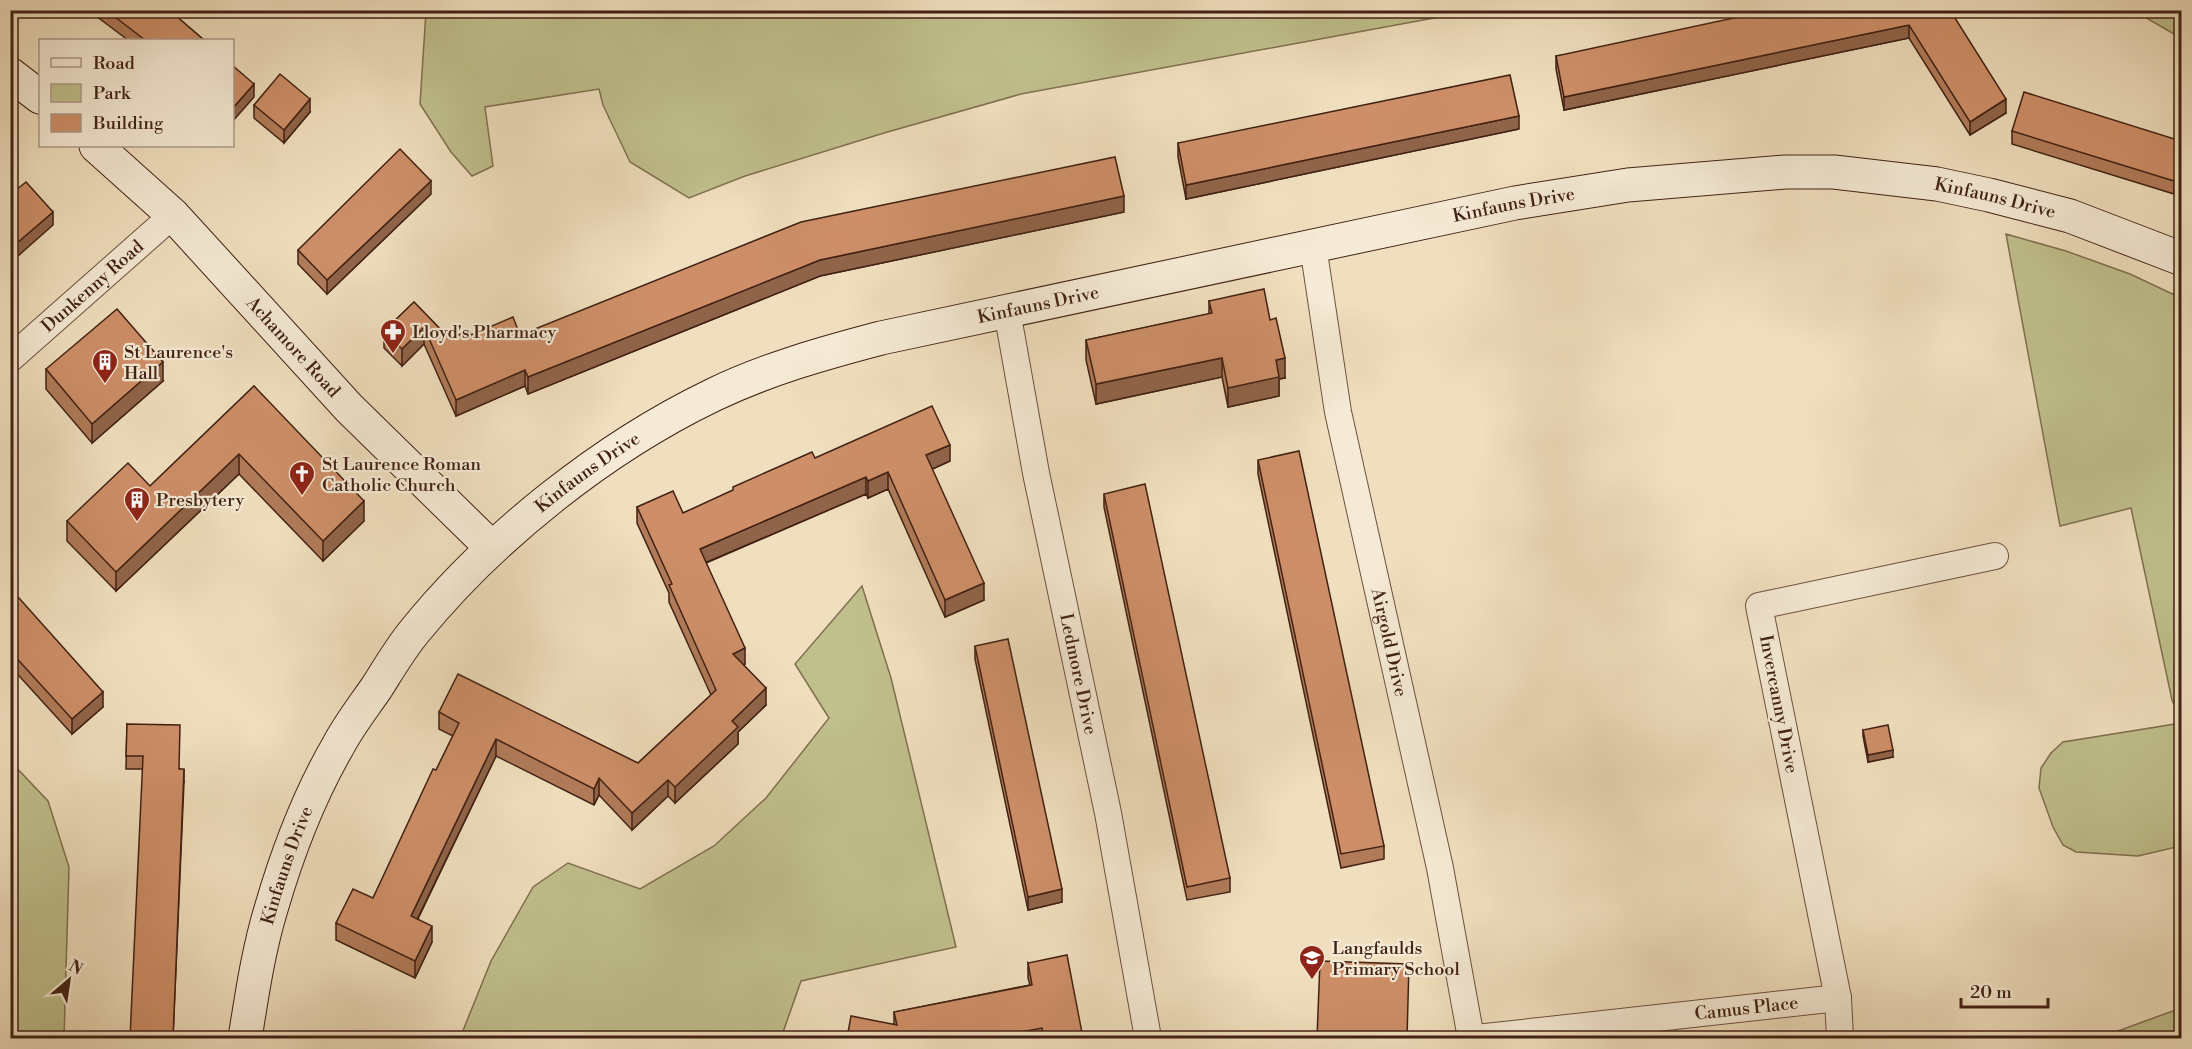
<svg xmlns="http://www.w3.org/2000/svg" width="2192" height="1049" font-family="'Libre Bodoni',serif">
	<style>
		.green { fill: #c0c08d; stroke: #807050; stroke-width: 1.5 }
		.lines { fill: none; stroke-linecap: round; stroke-linejoin: round }
		.street-casing { stroke: #6d503e; stroke-width: 28 }
		.secondary-casing { stroke: #412114; stroke-width: 35 }
		.street { stroke: #f5ead5; stroke-width: 26 }
		.secondary { stroke: #f5ead5; stroke-width: 33 }
		.wall { fill: #b17b59; stroke: #412114; stroke-width: 1.5 }
		.shaded-wall { fill: #906449; stroke: #412114; stroke-width: 1.5 }
		.building { fill: #ce8f68; stroke: #412114; stroke-width: 1.5 }
		.labels { text-anchor: middle; stroke-width: 4.5; stroke-linejoin: round; paint-order: stroke }
		.street-label { font-size: 18px; fill: #412114; stroke: #f5ead5 }
		.poi-label { font-size: 18px; fill: #412114; stroke: #f5ead5; text-anchor: start }
	</style>
	<rect width="100%" height="100%" fill="#f0dfbe"/>
	<filter id="stains"><feTurbulence type="fractalNoise" baseFrequency=".00333" numOctaves="4"/><feColorMatrix values="0 0 0 0 .2 0 0 0 0 .09 0 0 0 0 .02 0 0 0 .5 -.17"/></filter>
	<radialGradient id="worn" r=".72"><stop offset=".6" stop-color="#630" stop-opacity="0"/><stop offset="1" stop-color="#630" stop-opacity=".3"/></radialGradient>
	<g class="green">
		<polygon points="426,11 426,10 1472,11 1021,94 884,133 745,176 689,198 630,162 603,105 599,89 485,107 493,166 472,176 451,152 420,104"/>
		<polygon points="2134,11 2181,11 2181,38"/>
		<polygon points="2006,234 2066,251 2130,274 2181,298 2181,846 2138,856 2076,852 2063,845 2053,827 2039,788 2041,768 2051,753 2063,742 2175,724 2180,717 2172,700 2131,508 2060,526"/>
		<polygon points="862,586 891,678 956,947 801,981 781,1038 460,1038 491,961 533,887 568,863 640,889 714,846 766,798 829,718 795,664"/>
		<polygon points="10,761 48,801 69,867 64,1038 11,1038"/>
		<polygon points="2181,1008 2181,1038 2113,1038 2115,1032"/>
	</g>
	<g class="lines">
		<defs>
			<g id="street">
				<path id="s1" d="M1313,246L1338,412L1440,868L1471,1038"/>
				<path id="s2" d="M1007,311L1036,473L1108,813L1148,1038"/>
				<path id="s3" d="M10,359L173,215"/>
				<path id="s4" d="M1476,1038L1838,998"/>
				<polyline points="1840,1038 1838,998 1759,606 1995,556"/>
			</g>
			<g id="secondary">
				<polyline points="10,74 40,97"/>
				<path id="s5" d="M96,146L173,215L349,408L492,548"/>
				<path id="s6" d="M245,1038C252,995 258,952 271,909C287,854 309,796 338,746C349,725 364,706 377,687C389,668 400,649 414,632C491,537 603,448 713,395C767,369 824,353 881,338L1515,203L1628,185L1785,172H1834L1937,184L1989,195L2070,216L2182,259"/>
			</g>
		</defs>
		<use href="#street" class="street-casing"/>
		<use href="#secondary" class="secondary-casing"/>
		<use href="#street" class="street"/>
		<use href="#secondary" class="secondary"/>
	</g>
	<g class="wall">
		<polygon points="88,10 169,10 204,40 128,40"/>
		<polygon points="1950,10 2006,113 1970,135 1909,38 1564,110 1556,69 1556,56"/>
		<polygon points="254,105 310,112 284,143 254,118"/>
		<polygon points="1519,129 1186,199 1178,157 1178,143"/>
		<polygon points="2012,131 2181,141 2174,194 2012,144"/>
		<polygon points="431,194 327,294 298,264 298,250"/>
		<polygon points="1124,212 820,276 528,394 525,386 456,416 424,344 402,366 384,348 384,331 414,302 450,339 471,335 520,335"/>
		<polygon points="1209,301 1270,320 1285,378 1279,379 1279,396 1228,407 1222,377 1096,404 1086,360 1086,340 1209,314"/>
		<polygon points="46,369 163,381 92,443 46,389"/>
		<polygon points="254,386 364,521 323,561 239,474 116,591 67,541 67,521 150,486"/>
		<polygon points="815,458 950,461 932,469 984,600 945,617 888,489 868,498 866,494 706,563 745,664 744,665 766,705 738,732 738,744 675,803 668,796 632,830 599,795 594,805 496,756 418,919 432,942 415,978 336,940 336,923 373,898 453,736 439,729 439,712 638,763 711,695 669,602 669,593 637,523 637,507 683,513"/>
		<polygon points="1258,460 1384,846 1384,859 1341,868 1258,474"/>
		<polygon points="1104,494 1230,878 1230,892 1187,900 1104,507"/>
		<polygon points="10,588 103,707 72,734 10,666"/>
		<polygon points="975,646 1062,902 1028,910 975,659"/>
		<polygon points="127,724 180,769 184,782 143,769 126,769"/>
		<polygon points="1863,730 1893,757 1868,762 1863,736"/>
		<polygon points="1028,963 1083,1038 847,1038 894,1024 894,1012 1030,985 1028,978"/>
	</g>
	<g class="shaded-wall">
		<polygon points="1909,25 1909,38 1564,110 1564,97"/>
		<polygon points="254,84 254,97 232,122 232,109"/>
		<polygon points="310,99 310,112 284,143 284,130"/>
		<polygon points="2006,99 2006,113 1970,135 1970,122"/>
		<polygon points="1519,116 1519,129 1186,199 1186,185"/>
		<polygon points="2181,157 2181,171 2174,194 2174,181"/>
		<polygon points="431,181 431,194 327,294 327,280"/>
		<polygon points="1124,196 1124,212 820,276 528,394 528,377 820,260"/>
		<polygon points="53,212 53,225 10,263 10,249"/>
		<polygon points="424,327 424,344 402,366 402,349"/>
		<polygon points="1222,358 1222,377 1096,404 1096,384"/>
		<polygon points="1285,358 1285,378 1279,379 1279,396 1228,407 1228,388 1276,360"/>
		<polygon points="163,362 163,381 92,443 92,424"/>
		<polygon points="525,370 525,386 456,416 456,400"/>
		<polygon points="950,445 950,461 926,472 926,455"/>
		<polygon points="239,454 239,474 116,591 116,572"/>
		<polygon points="888,472 888,489 868,498 868,481"/>
		<polygon points="866,477 866,494 700,565 700,549"/>
		<polygon points="364,501 364,521 323,561 323,541"/>
		<polygon points="984,583 984,600 945,617 945,600"/>
		<polygon points="745,648 745,664 733,670 733,654"/>
		<polygon points="766,688 766,705 738,732 738,744 675,803 675,787 732,721"/>
		<polygon points="103,692 103,707 72,734 72,719"/>
		<polygon points="496,739 496,756 411,932 411,916"/>
		<polygon points="1893,750 1893,757 1868,762 1868,755"/>
		<polygon points="184,769 184,782 173,1038"/>
		<polygon points="599,778 599,795 594,805 594,789"/>
		<polygon points="668,780 668,796 632,830 632,813"/>
		<polygon points="1062,889 1062,902 1028,910 1028,897"/>
		<polygon points="432,926 432,942 415,978 415,961"/>
	</g>
	<g class="building">
		<polygon points="106,10 169,10 204,40 145,40"/>
		<polygon points="1771,10 1950,10 2006,99 1970,122 1909,25 1564,97 1556,56"/>
		<polygon points="232,65 254,84 232,109"/>
		<polygon points="280,74 310,99 284,130 254,105"/>
		<polygon points="1510,75 1519,116 1186,185 1178,143"/>
		<polygon points="2024,92 2181,141 2181,157 2174,181 2012,131"/>
		<polygon points="400,149 431,181 327,280 298,250"/>
		<polygon points="1115,157 1124,196 820,260 528,377 525,370 456,400 424,327 402,349 384,331 414,302 450,339 469,330 471,335 513,317 520,335 801,222"/>
		<polygon points="26,182 53,212 10,249 10,195"/>
		<polygon points="1264,289 1270,320 1276,318 1285,358 1276,360 1279,377 1228,388 1222,358 1096,384 1086,340 1212,313 1209,301"/>
		<polygon points="117,309 163,362 92,424 46,369"/>
		<polygon points="254,386 364,501 323,541 239,454 116,572 67,521 128,463 150,486"/>
		<polygon points="932,406 950,445 926,455 984,583 945,600 888,472 868,481 866,477 700,549 745,648 733,654 766,688 732,721 738,727 675,787 668,780 632,813 599,778 594,789 496,739 411,916 432,926 415,961 336,923 353,889 373,898 433,769 436,770 459,723 439,712 458,674 638,763 716,690 669,585 672,584 637,507 673,491 683,513 733,490 733,487 812,452 815,458"/>
		<polygon points="1299,451 1384,846 1341,854 1258,460"/>
		<polygon points="1145,484 1230,878 1187,887 1104,494"/>
		<polygon points="10,588 103,692 72,719 10,651"/>
		<polygon points="1008,639 1062,889 1028,897 975,646"/>
		<polygon points="127,724 180,725 179,769 184,769 173,1038 130,1038 143,756 126,756"/>
		<polygon points="1888,725 1893,750 1868,755 1863,730"/>
		<polygon points="1067,955 1083,1038 1044,1038 1042,1028 987,1038 847,1038 851,1016 897,1025 894,1012 1032,985 1028,963"/>
		<polygon points="1320,961 1409,964 1407,1038 1317,1038"/>
	</g>
	<defs>
		<symbol id="pharmacy-pin" viewBox="-11 -11 22 30"><path d="M0 17L-7.5 6A9.5 9.5 0 1 1 7.5 6Z" fill="#8f2418" stroke="#f5ead5"/><path d="M-2-6h4v4h4v4h-4v4h-4v-4h-4v-4h4Z" fill="#fff"/></symbol>
		<symbol id="building-pin" viewBox="-11 -11 22 30"><path d="M0 17L-7.5 6A9.5 9.5 0 1 1 7.5 6Z" fill="#8f2418" stroke="#f5ead5"/><path d="M-4-6H4V6H1V3H-1V6H-4ZM-2.5-4.3h1.7v1.8h-1.7ZM.8-4.3h1.7v1.8H.8ZM-2.5-1h1.7V.8h-1.7ZM.8-1h1.7V.8H.8Z" fill="#fff"/></symbol>
		<symbol id="church-pin" viewBox="-11 -11 22 30"><path d="M0 17L-7.5 6A9.5 9.5 0 1 1 7.5 6Z" fill="#8f2418" stroke="#f5ead5"/><path d="M-1.2-6h2.4v3.5h3.3v2.4h-3.3V6h-2.4V-.1h-3.3v-2.4h3.3Z" fill="#fff"/></symbol>
		<symbol id="school-pin" viewBox="-11 -11 22 30"><path d="M0 17L-7.5 6A9.5 9.5 0 1 1 7.5 6Z" fill="#8f2418" stroke="#f5ead5"/><path d="M0-5L7-2L0 1L-7-2ZM-4 1L0 2.5L4 1V4Q0 6-4 4Z" fill="#fff"/></symbol>
	</defs>
	<g fill-rule="evenodd">
		<use href="#pharmacy-pin" x="378" y="317" width="30" height="40"/>
		<use href="#building-pin" x="90" y="347" width="30" height="40"/>
		<use href="#church-pin" x="287" y="459" width="30" height="40"/>
		<use href="#building-pin" x="122" y="485" width="30" height="40"/>
		<use href="#school-pin" x="1297" y="943" width="30" height="40"/>
	</g>
	<g class="labels">
		<g class="street-label">
			<text dy="6" stroke="none"><textPath href="#s6" startOffset="2140">Kinfauns Drive</textPath></text>
			<text dy="6" stroke="none"><textPath href="#s6" startOffset="1654">Kinfauns Drive</textPath></text>
			<text dy="6" stroke="none"><textPath href="#s3" startOffset="110">Dunkenny Road</textPath></text>
			<text dy="6" stroke="none"><textPath href="#s6" startOffset="1168">Kinfauns Drive</textPath></text>
			<text dy="6" stroke="none"><textPath href="#s5" startOffset="282">Achamore Road</textPath></text>
			<text dy="6" stroke="none"><textPath href="#s6" startOffset="682">Kinfauns Drive</textPath></text>
			<text dy="6" stroke="none"><textPath href="#s1" startOffset="404">Airgold Drive</textPath></text>
			<text dy="6" stroke="none"><textPath href="#s2" startOffset="370">Ledmore Drive</textPath></text>
			<text transform="translate(1779 704) rotate(79)" y="6">Invercanny Drive</text>
			<text dy="6" stroke="none"><textPath href="#s6" startOffset="178">Kinfauns Drive</textPath></text>
			<text dy="6" stroke="none"><textPath href="#s4" startOffset="272">Camus Place</textPath></text>
		</g>
		<g class="poi-label">
			<text x="412" y="338">Lloyd's Pharmacy</text>
			<text x="124" y="358">St Laurence's<tspan x="124" dy="21">Hall</tspan></text>
			<text x="322" y="470">St Laurence Roman<tspan x="322" dy="21">Catholic Church</tspan></text>
			<text x="156" y="506">Presbytery</text>
			<text x="1332" y="954">Langfaulds<tspan x="1332" dy="21">Primary School</tspan></text>
		</g>
	</g>
	<rect width="2192" height="1049" fill="none" stroke="#f0dfbe" stroke-width="36"/>
	<rect x="12" y="12" width="2168" height="1025" fill="none" stroke="#412114" stroke-width="3"/>
	<rect x="18" y="18" width="2156" height="1013" fill="none" stroke="#412114" stroke-width="1.5"/>
	<rect x="39" y="39" width="195" height="108" fill="#f5ead5" stroke="#ad9a88" stroke-width="1.5"/>
	<rect x="51" y="58" width="30" height="9" fill="#f5ead5" stroke="#ad9a88" stroke-width="1.5"/>
	<text x="93" y="69" font-size="18" fill="#412114">Road</text>
	<rect x="51" y="84" width="30" height="18" fill="#c0c08d" stroke="#ad9a88" stroke-width="1.5"/>
	<text x="93" y="99" font-size="18" fill="#412114">Park</text>
	<rect x="51" y="114" width="30" height="18" fill="#ce8f68" stroke="#ad9a88" stroke-width="1.5"/>
	<text x="93" y="129" font-size="18" fill="#412114">Building</text>
	<g transform="translate(69 980) rotate(29)" stroke="#f5ead5" stroke-width="4.5" paint-order="stroke">
	<path d="M0-4.5L10 22L0 15L-10 22Z" fill="#412114"/>
	<text y="-9" font-size="16" font-weight="bold" text-anchor="middle" fill="#412114">N</text>
	</g>
	<path d="M1961 998v9h87v-9" fill="none" stroke="#412114" stroke-width="3"/>
	<text x="1970" y="998" font-size="18" fill="#412114" stroke="#f5ead5" stroke-width="4.5" paint-order="stroke">20 m</text>
	<rect width="100%" height="100%" filter="url(#stains)"/>
	<rect width="100%" height="100%" fill="url(#worn)"/>
</svg>
